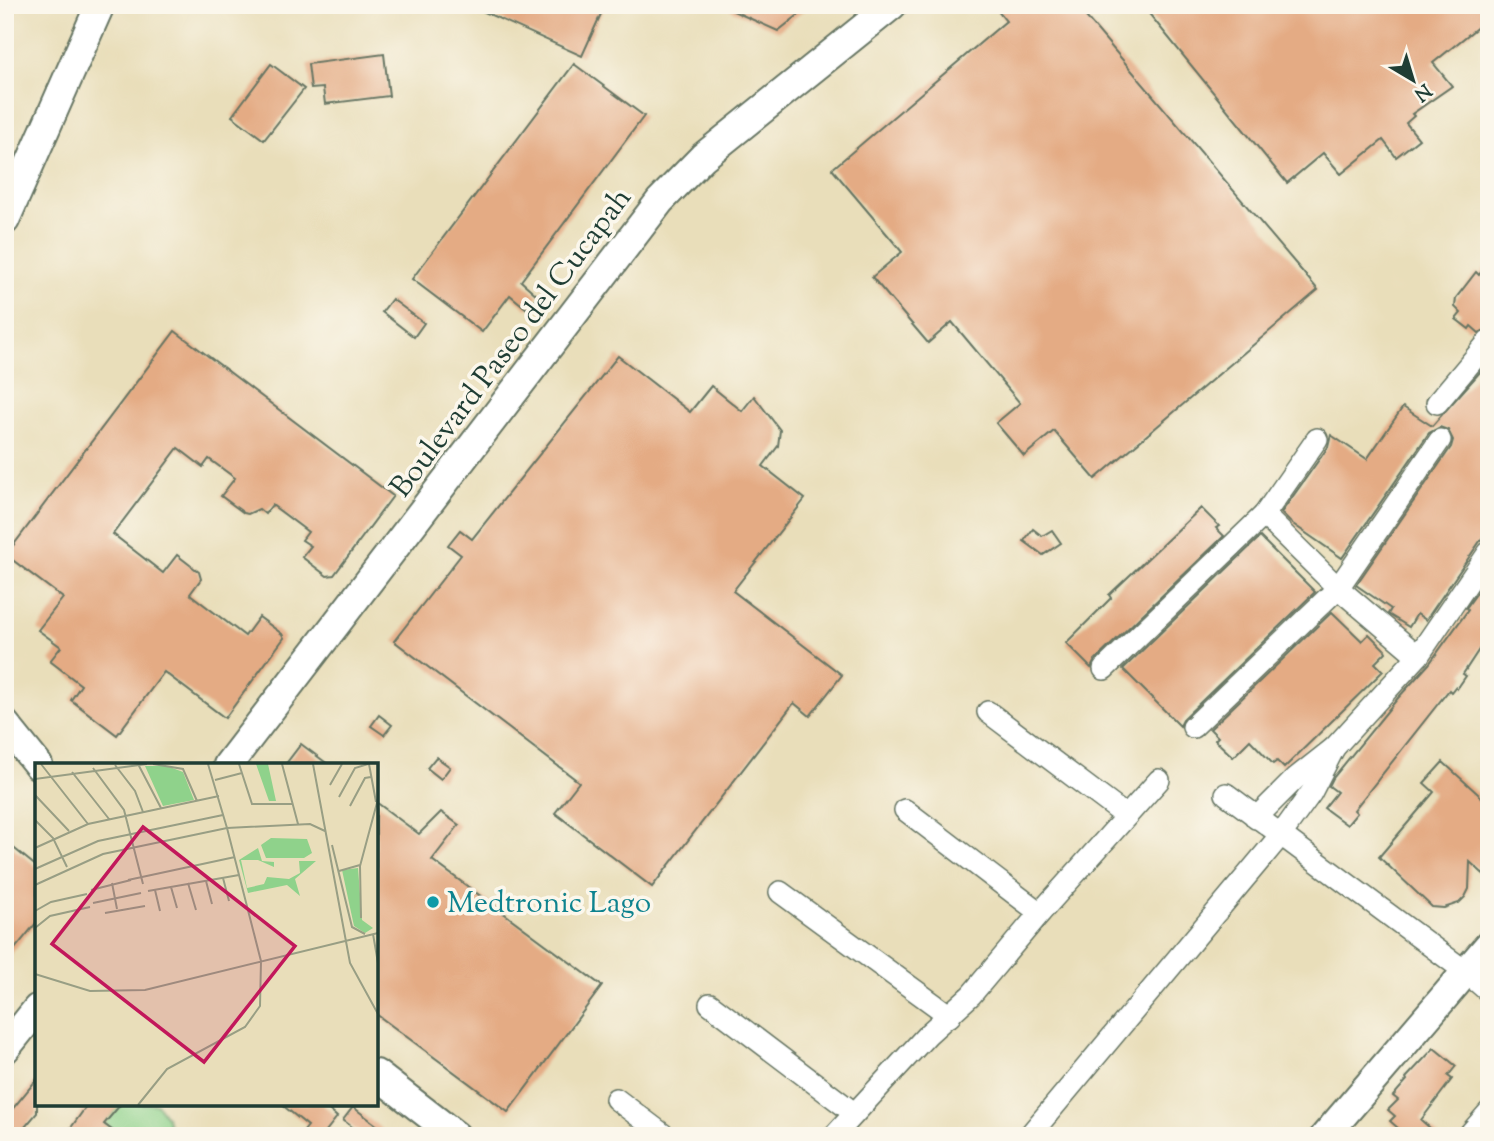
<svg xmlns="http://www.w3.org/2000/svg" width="1494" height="1141" font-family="'Sorts Mill Goudy',serif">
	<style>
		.green { fill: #8fd28b; stroke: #578860; stroke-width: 2 }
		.building { fill: #e4ab84 }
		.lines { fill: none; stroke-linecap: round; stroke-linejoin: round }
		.minor-casing { stroke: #667563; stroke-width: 24 }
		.secondary-casing { stroke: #667563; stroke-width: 32 }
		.minor { stroke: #fff; stroke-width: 21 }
		.secondary { stroke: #fff; stroke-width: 28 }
		.culture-dot { fill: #0f9aa8; stroke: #fbf7ec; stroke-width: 2.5 }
		.labels { text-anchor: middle; stroke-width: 7; stroke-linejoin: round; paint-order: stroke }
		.street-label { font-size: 30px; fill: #1f3d34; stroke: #fbf7ec }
		.culture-label { font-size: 30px; fill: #0d838f; stroke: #fbf7ec; text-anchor: start }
		.inset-road { fill: none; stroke: #989e84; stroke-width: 2 }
		.view { fill: #c2185b; fill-opacity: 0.15; stroke: #c2185b; stroke-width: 3.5 }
		.inset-edge { fill: none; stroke: #1f3d34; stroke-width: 3.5 }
	</style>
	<rect width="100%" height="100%" fill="#fbf7ec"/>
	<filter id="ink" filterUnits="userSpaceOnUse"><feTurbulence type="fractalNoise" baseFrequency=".0143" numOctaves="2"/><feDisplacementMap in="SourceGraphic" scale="14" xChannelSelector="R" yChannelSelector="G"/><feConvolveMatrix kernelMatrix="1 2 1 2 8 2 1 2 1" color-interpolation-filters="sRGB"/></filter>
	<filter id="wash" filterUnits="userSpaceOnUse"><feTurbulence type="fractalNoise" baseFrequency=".00686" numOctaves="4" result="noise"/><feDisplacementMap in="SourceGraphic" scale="28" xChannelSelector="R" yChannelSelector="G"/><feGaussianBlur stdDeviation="1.57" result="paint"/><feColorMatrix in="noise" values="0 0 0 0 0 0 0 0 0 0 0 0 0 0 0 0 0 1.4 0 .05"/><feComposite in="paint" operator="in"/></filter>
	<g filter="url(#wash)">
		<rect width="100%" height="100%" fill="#e9deba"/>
		<polygon class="green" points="120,1104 157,1104 167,1118 171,1136 110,1136 113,1131 104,1124"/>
		<g id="blocks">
			<g class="building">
				<polygon points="469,5 605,5 582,56"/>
				<polygon points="720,5 811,5 778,31"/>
				<polygon points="993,5 1076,5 1318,290 1095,479 1054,431 1024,456 996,423 1020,403 952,322 928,343 872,277 902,252 832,169 1006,21"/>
				<polygon points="1142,5 1489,5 1489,18 1433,63 1452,86 1412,114 1414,116 1406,123 1419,139 1396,157 1383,140 1341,174 1323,153 1287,183"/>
				<polygon points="384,54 389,96 325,104 323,88 311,89 308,64"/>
				<polygon points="271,64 304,89 264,140 232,116"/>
				<polygon points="574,64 644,116 521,281 538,296 527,309 510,295 482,332 412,279"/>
				<polygon points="1489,263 1489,328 1479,333 1471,326 1469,329 1456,319 1461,313 1455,307 1456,298 1476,272 1479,275"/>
				<polygon points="392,299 424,323 414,337 382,312"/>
				<polygon points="175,331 393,496 334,575 327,576 302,557 311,546 302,540 308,532 272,505 265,514 259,509 248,514 244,513 221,496 235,478 209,459 203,467 178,448 113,534 163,573 177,555 199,572 201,579 190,594 245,636 259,617 282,634 284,638 225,718 164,672 117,735 71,700 81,685 50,661 61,647 38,630 63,598 6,555"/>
				<polygon points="618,356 690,412 711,386 742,411 754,396 780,430 778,446 763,466 805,499 733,591 842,675 810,716 794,703 652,887 555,813 579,782 394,641 461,555 448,545 460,530 472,539"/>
				<polygon points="1489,362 1489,528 1426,620 1417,614 1409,627 1388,614 1391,609 1356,585 1451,447 1453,440 1448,430 1440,427 1429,433 1342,558 1290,522 1281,513 1328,447 1331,435 1367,459 1403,407 1432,426"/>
				<polygon points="1201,508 1219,526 1216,528 1224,536 1095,660 1091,668 1066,643 1111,598 1109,595"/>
				<polygon points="1033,529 1042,536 1052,530 1061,543 1043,555 1024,541"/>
				<polygon points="1260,537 1315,592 1184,718 1180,726 1123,669"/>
				<polygon points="1489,576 1489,650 1482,645 1463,674 1466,676 1457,689 1455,687 1451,692 1449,690 1354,810 1357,813 1347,825 1324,808 1337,792 1329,786 1333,778 1398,698 1429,664 1468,610 1466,608"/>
				<polygon points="1332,612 1362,641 1369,634 1385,650 1386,652 1375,663 1383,671 1284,768 1277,761 1273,764 1250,740 1233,757 1215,740 1218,737 1210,729"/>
				<polygon points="379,715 392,725 384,735 371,726"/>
				<polygon points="301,744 329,765 285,765"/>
				<polygon points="436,757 450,767 441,779 427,768"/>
				<polygon points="1443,762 1489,804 1489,879 1470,862 1469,889 1465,897 1459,903 1444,908 1432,907 1379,857 1434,792 1424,783"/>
				<polygon points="376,802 419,834 441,812 459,825 432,860 602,986 508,1112 376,1014"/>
				<polygon points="5,841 37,867 37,922 5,961"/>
				<polygon points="1434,1048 1456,1066 1448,1076 1452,1079 1421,1120 1439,1136 1407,1136 1390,1121 1395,1116 1388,1110 1398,1100 1393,1096 1407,1080 1406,1078"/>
				<polygon points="37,1079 37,1113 19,1134 5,1123 5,1118"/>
				<polygon points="88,1104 121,1104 104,1124 120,1136 65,1136"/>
				<polygon points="281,1104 322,1104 337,1117 322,1136 300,1136 308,1126"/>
				<polygon points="353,1107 391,1136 364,1136 343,1120"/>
			</g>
		</g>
	</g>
	<g filter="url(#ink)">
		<use href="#blocks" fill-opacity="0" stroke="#667563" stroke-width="2"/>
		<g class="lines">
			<defs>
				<g id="minor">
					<polyline points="1437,403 1489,341"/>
					<polyline points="1264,515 1338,588 1418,656"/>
					<polyline points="1104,669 1264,515 1317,439"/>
					<polyline points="988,712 1126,816"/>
					<polyline points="1193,727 1338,588 1440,440"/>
					<polyline points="1226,794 1466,972 1489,992"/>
					<polyline points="905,810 1040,913"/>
					<polyline points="1256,818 1296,778 1334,748 1418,656 1489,552"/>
					<polyline points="780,892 950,1016"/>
					<polyline points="710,1004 854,1113"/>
					<polyline points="616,1099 665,1136"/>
					<polyline points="834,1136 928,1034 971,995 1040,913 1159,780"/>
					<polyline points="1029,1136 1280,836 1311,793 1334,748"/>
					<polyline points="1468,1136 1489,1112"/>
				</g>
				<g id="secondary">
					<polyline points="5,220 100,5"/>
					<polyline points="5,724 38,765"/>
					<polyline points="228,765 660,201 703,157 892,5"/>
					<polyline points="5,1049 37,1009"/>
					<polyline points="376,1074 456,1136"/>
					<polyline points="1325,1136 1489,945"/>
				</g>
			</defs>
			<use href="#minor" class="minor-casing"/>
			<use href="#secondary" class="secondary-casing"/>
			<use href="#minor" class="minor"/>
			<use href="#secondary" class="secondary"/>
		</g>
	</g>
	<circle class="culture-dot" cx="433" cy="902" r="7"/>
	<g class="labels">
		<g class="street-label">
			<text transform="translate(510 342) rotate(-53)" y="10">Boulevard Paseo del Cucapah</text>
		</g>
		<g class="culture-label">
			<text x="447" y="912">Medtronic Lago</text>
		</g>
	</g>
	<g transform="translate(35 763)">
		<rect width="343" height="343" fill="#e9deba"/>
		<path d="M221,1H233L241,38H234ZM110,3H132L148,9L159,37L128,43ZM236,75L272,76L277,90L269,95H231L226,82ZM223,85L227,98L239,99V104L223,97H206L212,125L229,121L232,114L254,116L265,110L264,98H281L260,116L265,133L252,122L213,130L204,97ZM323,105L327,157L338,165L330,170L319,163L307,107Z" fill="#8fd28b"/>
		<path class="inset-road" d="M6,1L53,61M103,1L126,45M118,1L148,6L162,38M173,1L192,65M204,1L217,41H258M247,1L263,61M278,1L315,200L343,251M334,1L341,39M80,2L100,28L108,49M58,5L89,47L108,121M37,9L74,56M0,16L112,1M180,17L207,10M295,22L307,1M0,32L34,68M304,34L320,5L333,1M315,43L330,15L336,14M0,57L18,75L32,104M297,82L317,164L330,171M0,85L53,61L184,33M0,106L63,78L188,52M304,108L325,102M188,115L194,138M93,117L200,94M171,118L177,141M77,120L82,146M153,120L161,147M0,122L68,91L192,65L275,61L290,68M136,124L142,145M56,127L96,117M120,127L125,148M113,128L204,112M58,140L106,130M0,148L16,139L52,131M70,150L110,143M326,155L325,103L343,36M0,165L15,153L55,144M338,171L343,200M0,211L55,228L110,227L343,170M103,342L132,306L210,264L225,243L226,198L192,65"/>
		<path class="view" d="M108,64L260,183L169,299L17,181Z"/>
		<rect width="343" height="343" class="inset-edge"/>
	</g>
	<rect width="1494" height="1141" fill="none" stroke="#fbf7ec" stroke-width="28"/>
	<g transform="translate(1413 80) rotate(142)" stroke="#fbf7ec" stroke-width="5" paint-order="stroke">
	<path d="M0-5L12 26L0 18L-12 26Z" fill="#1f3d34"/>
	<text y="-10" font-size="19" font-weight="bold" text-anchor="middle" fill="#1f3d34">N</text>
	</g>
</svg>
